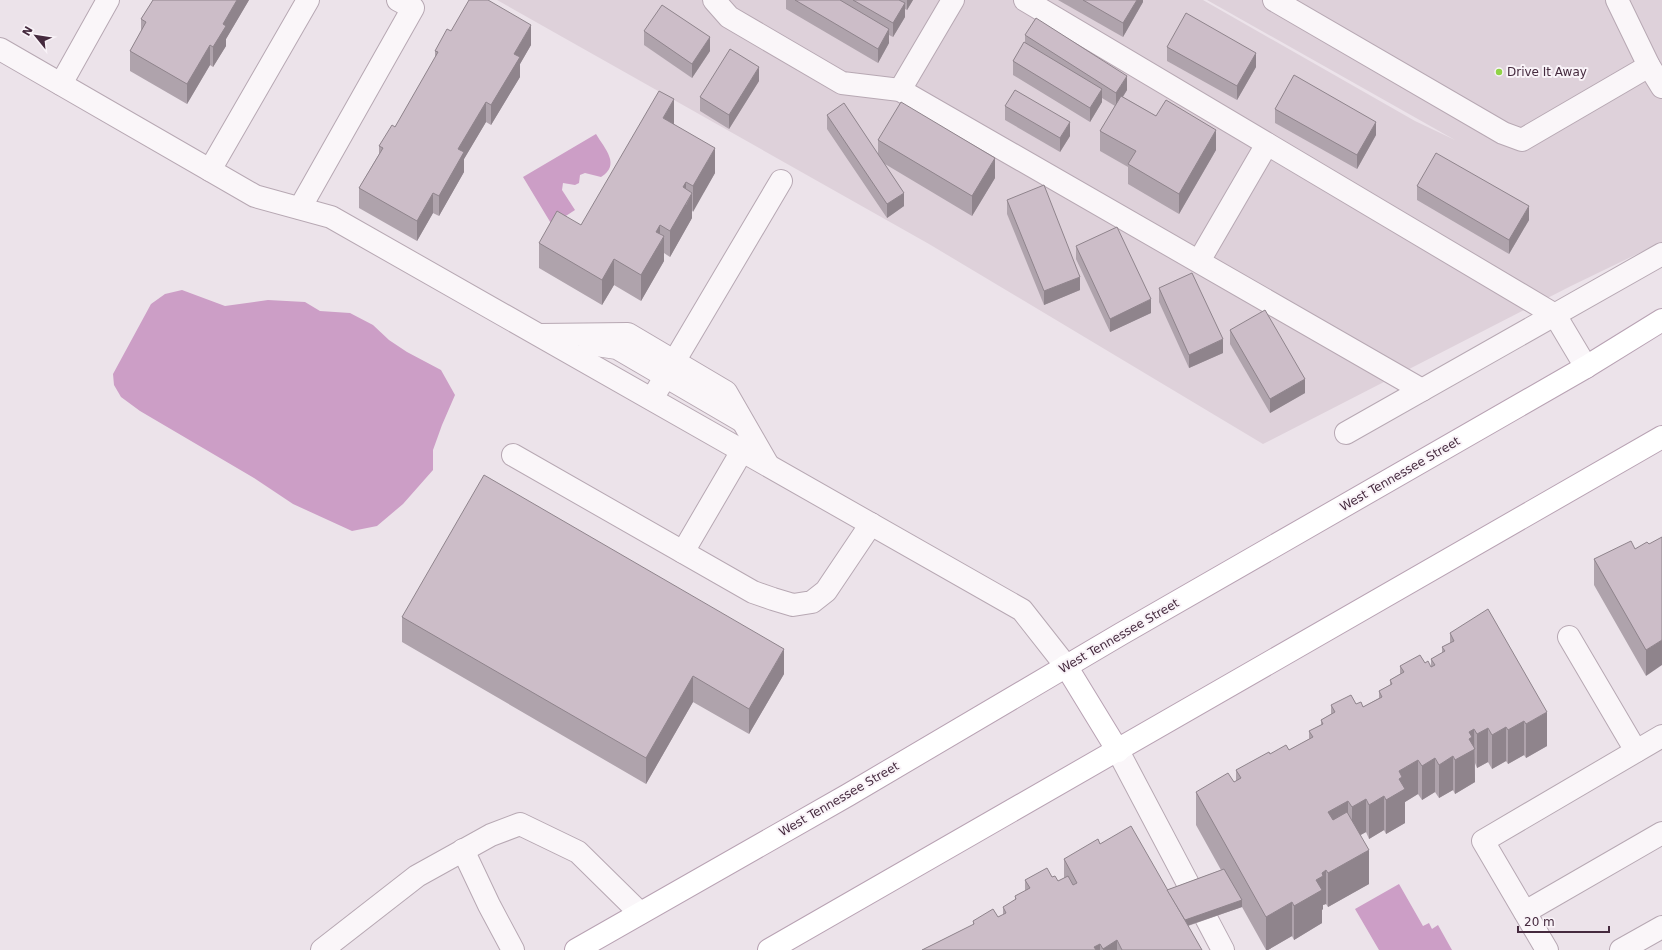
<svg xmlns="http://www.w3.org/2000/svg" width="1662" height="950" font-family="'DejaVu Sans',sans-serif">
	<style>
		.built { fill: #ded1da }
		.water { fill: #cc9ec6 }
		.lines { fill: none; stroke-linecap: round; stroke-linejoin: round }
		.minor-casing { stroke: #b7a8b3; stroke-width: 24 }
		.major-casing { stroke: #b8a2b3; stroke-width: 24 }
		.minor { stroke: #faf6f9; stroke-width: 22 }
		.major { stroke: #fff; stroke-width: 22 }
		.wall { fill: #afa3ac }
		.shaded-wall { fill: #8f848c }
		.building { fill: #ccbdc8; stroke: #8f848c }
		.poi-dot { fill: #90d346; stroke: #f9f3f8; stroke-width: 1.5 }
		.labels { text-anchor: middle; stroke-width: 4; stroke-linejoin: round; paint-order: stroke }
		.poi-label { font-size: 12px; fill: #452a3e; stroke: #f9f3f8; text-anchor: start }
		.street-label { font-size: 12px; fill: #452a3e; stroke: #f9f3f8 }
	</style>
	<rect width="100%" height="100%" fill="#ece3ea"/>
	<polygon class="built" points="497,0 1203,0 1415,121 1455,140 1207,0 1662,0 1662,242 1571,286 1263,444 929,244"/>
	<g class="water">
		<path d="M596,134C605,149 621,165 601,177L585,173L580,175L579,183L575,185L563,183L562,190L575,210L552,225L523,177Z"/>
		<polygon points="182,290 225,306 268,300 305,302 320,311 350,313 373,325 389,340 407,352 441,370 455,395 442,425 433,450 433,470 403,504 377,526 352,531 293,504 254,478 140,411 121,397 114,385 113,374 151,304 165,294"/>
		<polygon points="1399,884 1423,926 1429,923 1432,929 1438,925 1452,950 1379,950 1355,909"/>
	</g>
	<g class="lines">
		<defs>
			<g id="minor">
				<polyline points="714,0 729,17 842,83 900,90 1422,390"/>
				<polyline points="1025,0 1555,315 1586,367"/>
				<polyline points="1274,0 1503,133 1522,140 1649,66"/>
				<polyline points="1617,0 1649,66 1662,87"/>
				<polyline points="0,49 255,196 331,217 1022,610 1066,666"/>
				<polyline points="61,84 108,0"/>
				<polyline points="900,90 953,0"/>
				<polyline points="210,170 308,0"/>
				<polyline points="300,208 413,8 398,0"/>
				<polyline points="1199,261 1267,144"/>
				<polyline points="540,335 628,334 726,392 768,465"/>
				<polyline points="590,344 617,348 742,421"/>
				<polyline points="652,399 781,181"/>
				<polyline points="1346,433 1662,254"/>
				<polyline points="513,455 753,592 773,599 793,605 812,602 826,591 871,524"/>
				<polyline points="683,552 742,451"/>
				<polyline points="1569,637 1636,751"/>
				<polyline points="1118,751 1223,950"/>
				<polyline points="463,850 489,905 513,950"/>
				<polyline points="1525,912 1662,833"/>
				<polyline points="322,950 417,876 491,835 520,824 578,852 640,913"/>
				<polyline points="1547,950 1483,841 1662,736"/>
				<polyline points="1621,950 1662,927"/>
			</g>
			<g id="major">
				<polyline points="1066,666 1118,751"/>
				<polyline points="576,950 848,795 1121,634 1586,367 1662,320"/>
				<polyline points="769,950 1662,437"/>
			</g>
		</defs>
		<use href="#minor" class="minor-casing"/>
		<use href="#major" class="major-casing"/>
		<use href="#minor" class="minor"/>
		<use href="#major" class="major"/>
	</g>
	<g class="wall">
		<polygon points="153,0 249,0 226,39 226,46 213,67 210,65 187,104 130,71 130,51 141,31 141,19"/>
		<polygon points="786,0 913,0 907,10 905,9 905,17 893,37 889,35 889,43 878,63 786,9"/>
		<polygon points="1058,0 1143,0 1143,2 1123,37"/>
		<polygon points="451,31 531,45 520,64 520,77 491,125 486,122 464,159 464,172 439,216 433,213 417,241 359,208 359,188 379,154 379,146 395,127 435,58 435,51"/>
		<polygon points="644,31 710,51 692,78 644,45"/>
		<polygon points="1025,35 1127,90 1123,97 1216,150 1179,214 1128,184 1128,167 1100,151 1100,131 1115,106 1102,98 1102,102 1090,122 1013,75 1013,61 1025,42"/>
		<polygon points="1167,47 1256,67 1237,100 1167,61"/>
		<polygon points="759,81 729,129 700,111 700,97"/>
		<polygon points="1005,106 1070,136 1060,152 1005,120"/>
		<polygon points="1275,109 1376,135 1357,169 1275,123"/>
		<polygon points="827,115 878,154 878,140 995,178 972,216 885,164 904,206 887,218 827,129"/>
		<polygon points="674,124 715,173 692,212 692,218 670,257 664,253 664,261 641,301 614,285 602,305 539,268 539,243 581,225"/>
		<polygon points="1417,186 1529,220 1509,254 1417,200"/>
		<polygon points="1007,200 1080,290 1044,305 1007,214"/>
		<polygon points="1076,246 1151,313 1110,332 1076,259"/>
		<polygon points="1159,288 1223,353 1189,368 1159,302"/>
		<polygon points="1230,330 1305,393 1270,413 1230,344"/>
		<polygon points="1649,544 1646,676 1594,585 1594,559 1635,549"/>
		<polygon points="402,617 784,674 749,734 693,702 646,784 402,642"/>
		<polygon points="1450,633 1547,746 1526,758 1524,755 1508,764 1506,761 1492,769 1488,762 1477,768 1475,763 1475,782 1455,794 1453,790 1439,798 1435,792 1422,800 1418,794 1405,802 1405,823 1386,834 1384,830 1369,839 1366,832 1360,835 1369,884 1328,907 1326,904 1323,905 1323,909 1322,910 1322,923 1294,940 1292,936 1268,950 1266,950 1242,907 1188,926 1202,950 922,950 973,925 973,921 998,917 1003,915 1003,907 1015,900 1015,896 1025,891 1025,880 1052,877 1058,881 1064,878 1064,859 1100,844 1167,890 1221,870 1196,825 1196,792 1234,782 1236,781 1236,770 1270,754 1289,750 1309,739 1309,731 1321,725 1321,720 1331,714 1331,705 1356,704 1363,707 1379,698 1379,691 1390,685 1390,680 1400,674 1400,666 1425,663 1431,667 1431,659 1442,653 1442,647 1450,643"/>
	</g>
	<g class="shaded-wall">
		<polygon points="237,0 249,0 226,39 226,46 213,67 213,47 223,24"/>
		<polygon points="907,0 913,0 907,10"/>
		<polygon points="1137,0 1143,0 1143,2 1123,37 1123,23"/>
		<polygon points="905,3 905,17 893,37 893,23"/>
		<polygon points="531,25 531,45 520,64 520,77 491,125 491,105 514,54"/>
		<polygon points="889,29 889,43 878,63 878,49"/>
		<polygon points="710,37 710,51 692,78 692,64"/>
		<polygon points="210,45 210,65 187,104 187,84"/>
		<polygon points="1256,53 1256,67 1237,100 1237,86"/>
		<polygon points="759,67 759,81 729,129 729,115"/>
		<polygon points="1127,76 1127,90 1116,107 1116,93"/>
		<polygon points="1102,89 1102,102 1090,122 1090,108"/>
		<polygon points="674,99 674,125 663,118"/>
		<polygon points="486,102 486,122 464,159 464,172 439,216 439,196 458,149"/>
		<polygon points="1070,122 1070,136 1060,152 1060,138"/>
		<polygon points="1376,122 1376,135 1357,169 1357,155"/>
		<polygon points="1216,130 1216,150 1179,214 1179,194"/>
		<polygon points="715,148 715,173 693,212 693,186"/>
		<polygon points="995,158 995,178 972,216 972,196"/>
		<polygon points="686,182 686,205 692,193 692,218 670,257 670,231 683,187"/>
		<polygon points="433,193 433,213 417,241 417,221"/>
		<polygon points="904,193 904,206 887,218 887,204"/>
		<polygon points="1529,206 1529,220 1509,254 1509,240"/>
		<polygon points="660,225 660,244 664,236 664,261 641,301 641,275 656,232"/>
		<polygon points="614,259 614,285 602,305 602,280"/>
		<polygon points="1080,277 1080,290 1044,305 1044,291"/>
		<polygon points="1151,299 1151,313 1110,332 1110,319"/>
		<polygon points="1223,339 1223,353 1189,368 1189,355"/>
		<polygon points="1305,379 1305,393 1270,413 1270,399"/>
		<polygon points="1662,640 1662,665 1646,676 1646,650"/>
		<polygon points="784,649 784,674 749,734 749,709"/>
		<polygon points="693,676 693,702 646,784 646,758"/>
		<polygon points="1547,712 1547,746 1526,758 1526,724"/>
		<polygon points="1524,721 1524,755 1508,764 1508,730"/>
		<polygon points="1506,727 1506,761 1492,769 1492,735"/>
		<polygon points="1488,728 1488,762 1477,768 1477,734"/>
		<polygon points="1474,729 1475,782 1455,794 1455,760 1469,732"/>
		<polygon points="1453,756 1453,790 1439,798 1439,765"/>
		<polygon points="1435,758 1435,792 1422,800 1422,766"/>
		<polygon points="1418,760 1418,794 1405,802 1405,823 1386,834 1386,800 1399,771"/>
		<polygon points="1384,796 1384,830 1369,839 1369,805"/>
		<polygon points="1366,799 1366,832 1352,840 1352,807"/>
		<polygon points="1348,801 1348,835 1328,846 1328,812"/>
		<polygon points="1369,850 1369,884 1328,907 1328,873"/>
		<polygon points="1326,870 1326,904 1323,905 1323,909 1322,910 1322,923 1294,940 1294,906 1322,873"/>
		<polygon points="1242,900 1242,907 1172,931 1172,924"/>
		<polygon points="1292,902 1292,936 1268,950 1266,950 1266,917"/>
		<polygon points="1117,940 1117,950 1103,950 1103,949"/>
		<polygon points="1100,944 1100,950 1094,950 1094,947"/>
	</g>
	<g class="building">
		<polygon points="153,0 237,0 223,24 226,26 213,47 210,45 187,84 130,51 146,22 141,19"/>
		<polygon points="469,0 488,0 531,25 514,54 520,57 491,105 486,102 458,149 464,152 439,196 433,193 417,221 359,188 383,148 379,146 392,125 395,127 438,52 435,51 447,29 451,31"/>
		<polygon points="795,0 840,0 889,29 878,49"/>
		<polygon points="853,0 899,0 905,3 893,23"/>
		<polygon points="1083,0 1137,0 1123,23"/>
		<polygon points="662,5 710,37 692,64 644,31"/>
		<polygon points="1186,13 1256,53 1237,86 1167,47"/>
		<polygon points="1036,18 1127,76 1116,93 1025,35"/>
		<polygon points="1024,42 1102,89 1090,108 1013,61"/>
		<polygon points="730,49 759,67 729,115 700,97"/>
		<polygon points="1294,75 1376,122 1357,155 1275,109"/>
		<polygon points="1015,90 1070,122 1060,138 1005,106"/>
		<polygon points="659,91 674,99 663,118 715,148 693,186 686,182 683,187 692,193 670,231 660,225 656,232 664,236 641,275 614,259 602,280 539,243 557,211 581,225"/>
		<polygon points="1121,96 1156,116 1166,100 1216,130 1179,194 1128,164 1136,151 1100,131"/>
		<polygon points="901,102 995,158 972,196 878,140"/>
		<polygon points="844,103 904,193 887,204 827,115"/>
		<polygon points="1436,153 1529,206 1509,240 1417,186"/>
		<polygon points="1044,185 1080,277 1044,291 1007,200"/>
		<polygon points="1117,227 1151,299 1110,319 1076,246"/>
		<polygon points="1192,273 1223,339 1189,355 1159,288"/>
		<polygon points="1265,310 1305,379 1270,399 1230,330"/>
		<polygon points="484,475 784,649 749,709 693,676 646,758 402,617"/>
		<polygon points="1662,537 1662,640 1646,650 1594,559 1631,541 1635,549 1647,542 1649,544"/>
		<polygon points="1488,609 1547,712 1526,724 1524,721 1508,730 1506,727 1492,735 1488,728 1477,734 1474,729 1469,732 1472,737 1469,739 1475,749 1455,760 1453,756 1439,765 1435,758 1422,766 1418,760 1399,771 1402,777 1399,779 1405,789 1386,800 1384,796 1369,805 1366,799 1352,807 1348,801 1328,812 1333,820 1347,812 1369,850 1328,873 1326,870 1322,873 1323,876 1316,880 1322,890 1294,906 1292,902 1266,917 1196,792 1228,773 1234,782 1241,778 1236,770 1269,752 1270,754 1286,745 1289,750 1313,737 1309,731 1323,724 1321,720 1335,712 1331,705 1351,695 1356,704 1361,702 1363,707 1382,697 1379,691 1392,684 1390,680 1404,672 1400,666 1420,655 1425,663 1428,661 1431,667 1435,665 1431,659 1445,651 1442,647 1454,641 1450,633"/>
		<polygon points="1131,826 1202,950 1122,950 1117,940 1103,949 1100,944 1094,947 1096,950 922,950 974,924 973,921 993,909 998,917 1006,913 1003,907 1016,899 1015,896 1030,888 1025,880 1047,868 1052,877 1055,876 1058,881 1068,876 1073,885 1077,883 1064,859 1098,839 1100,844"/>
		<polygon points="1224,869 1242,900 1185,920 1167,890"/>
	</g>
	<circle class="poi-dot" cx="1499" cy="72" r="4"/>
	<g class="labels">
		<g class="poi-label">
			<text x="1507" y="76">Drive It Away</text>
		</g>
		<g class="street-label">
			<text transform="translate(1400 474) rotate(-30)" y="4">West Tennessee Street</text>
			<text transform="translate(1119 636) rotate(-30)" y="4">West Tennessee Street</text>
			<text transform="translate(839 799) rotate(-30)" y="4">West Tennessee Street</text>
		</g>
	</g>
	<g transform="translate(36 36) rotate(300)" stroke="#f9f3f8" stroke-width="3" paint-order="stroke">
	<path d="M0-3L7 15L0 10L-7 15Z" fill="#452a3e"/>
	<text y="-6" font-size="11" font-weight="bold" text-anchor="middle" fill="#452a3e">N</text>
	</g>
	<path d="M1518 926v6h91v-6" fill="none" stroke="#452a3e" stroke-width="2"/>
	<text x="1524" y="926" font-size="12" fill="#452a3e" stroke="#f9f3f8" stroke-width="3" paint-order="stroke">20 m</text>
</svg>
